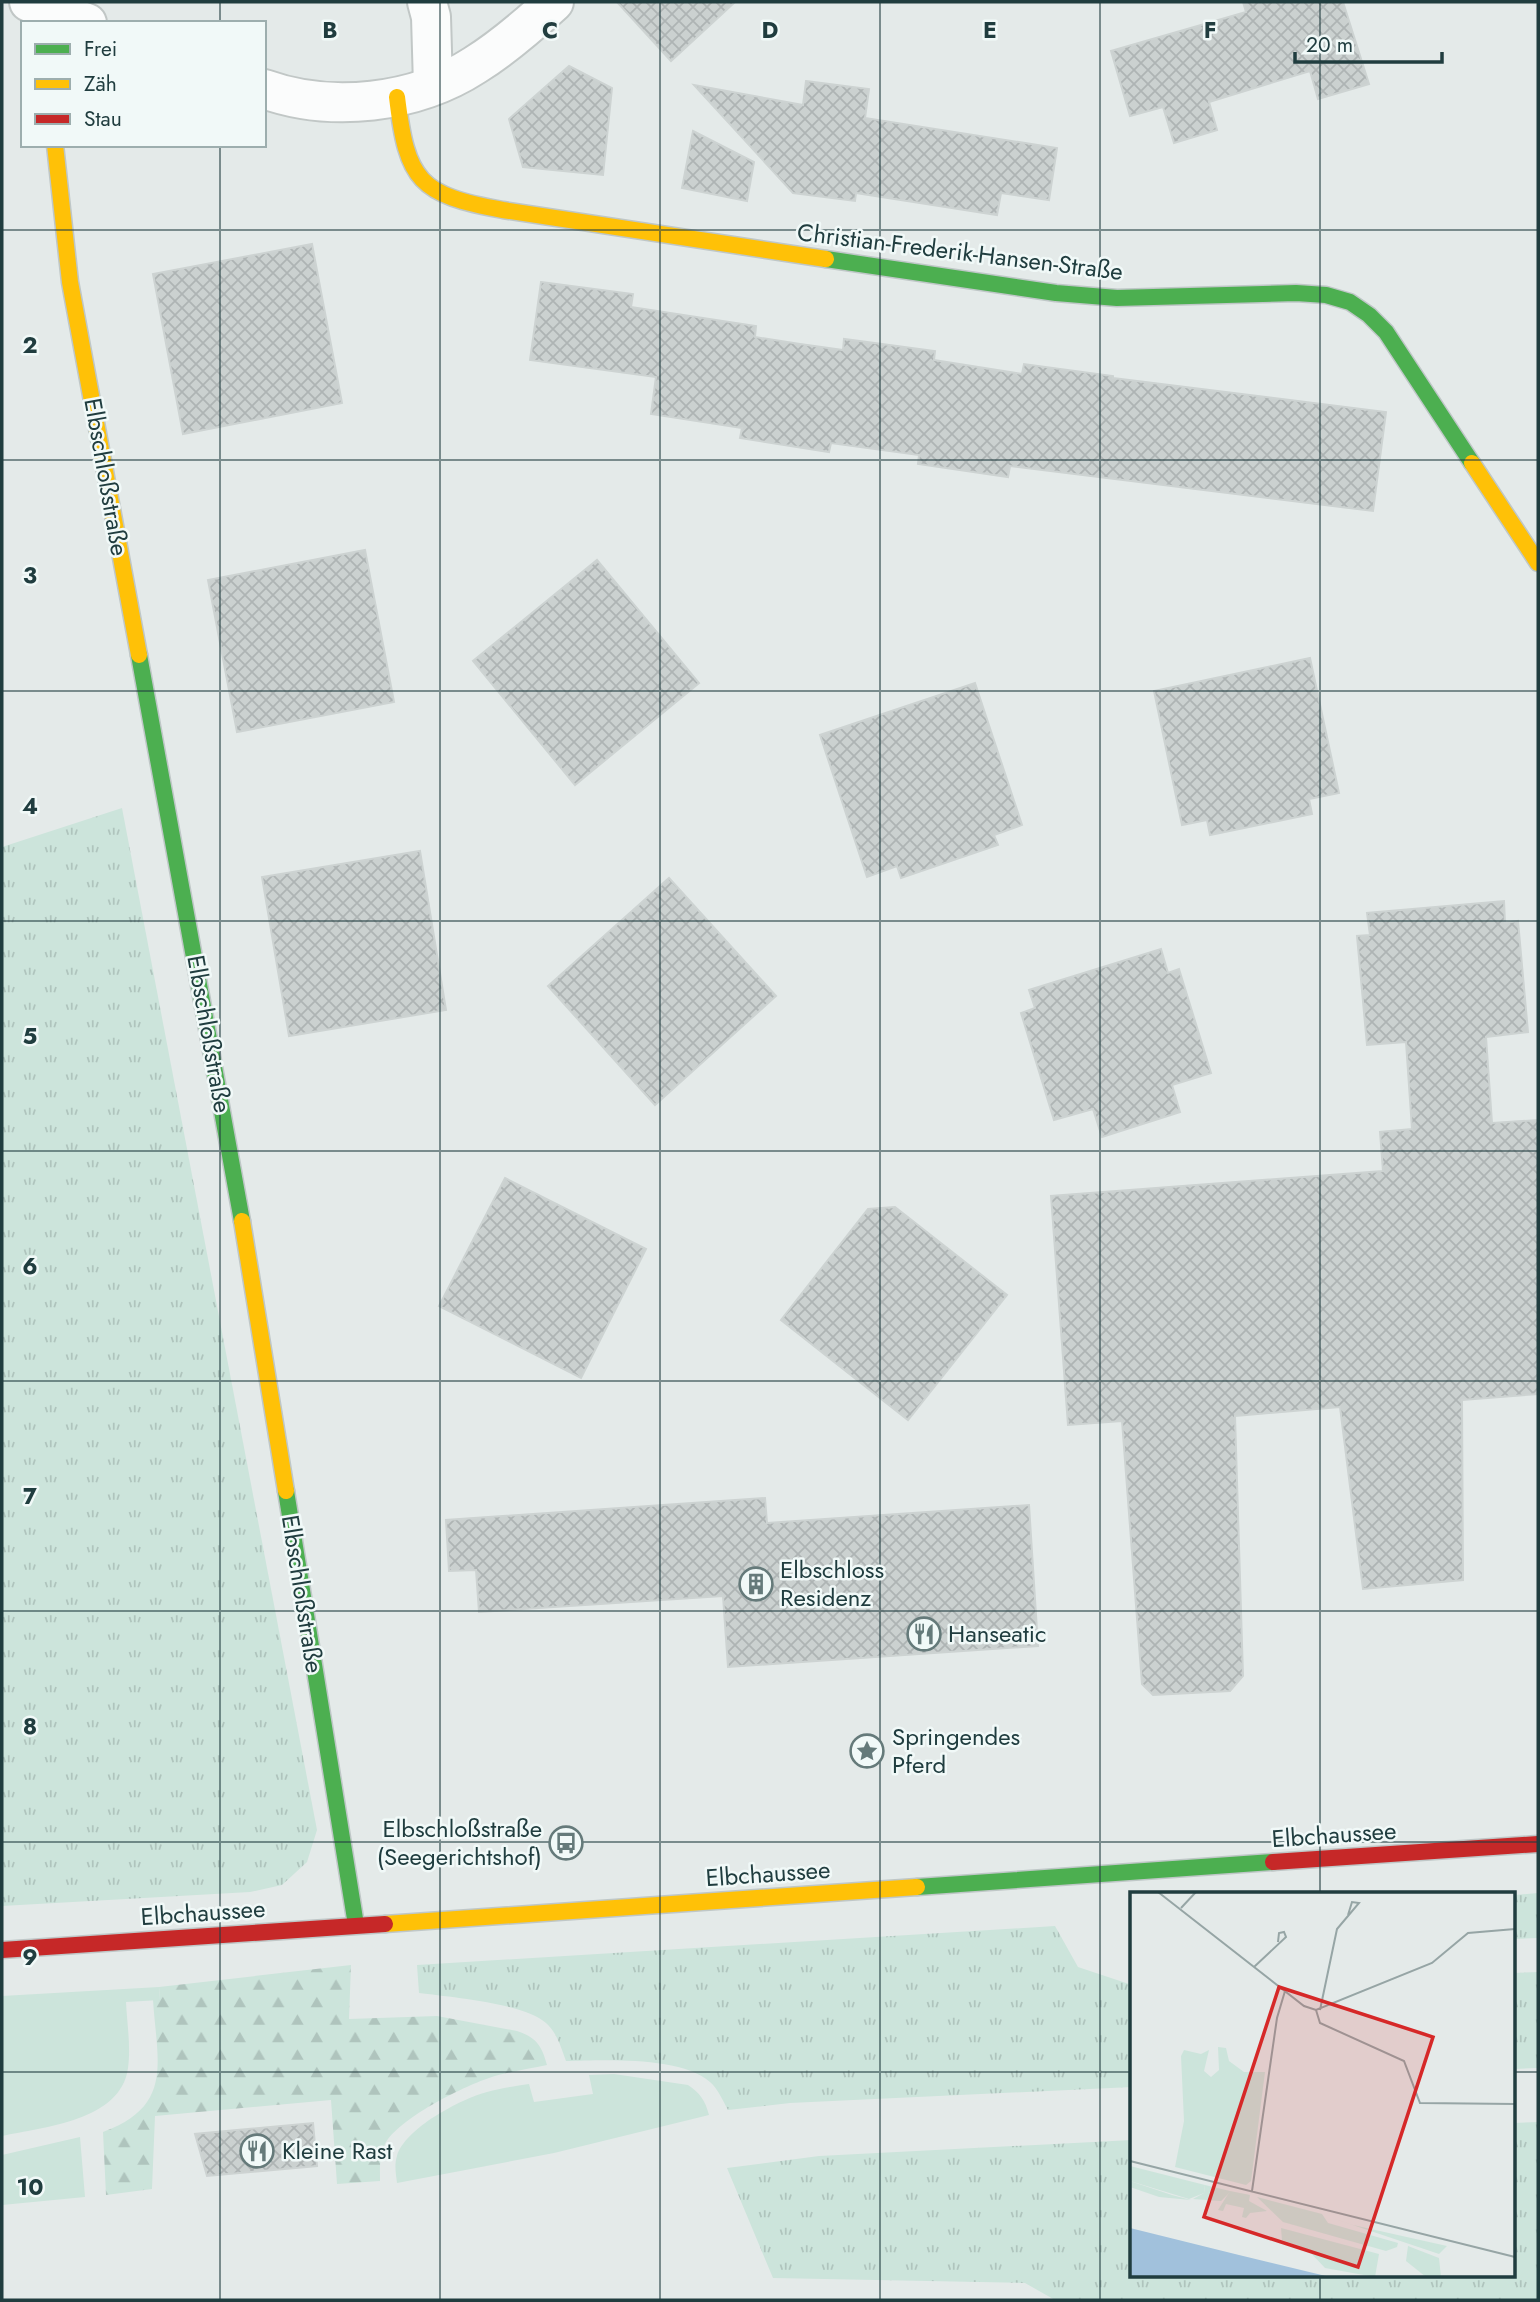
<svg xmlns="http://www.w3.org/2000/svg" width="1540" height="2302" font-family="Jost,sans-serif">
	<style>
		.grass { fill: #cce4db }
		.forest { fill: url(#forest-firs) }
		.park { fill: url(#park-tufts) }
		.building { fill: url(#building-cross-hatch); stroke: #cdd3d2; stroke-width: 2 }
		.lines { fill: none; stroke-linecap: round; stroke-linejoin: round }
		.street-casing { stroke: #c1c7c6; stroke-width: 42 }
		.fast-casing { stroke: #bfc7c7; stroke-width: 19 }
		.slow-casing { stroke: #bfc7c7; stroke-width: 19 }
		.jam-casing { stroke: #bfc7c7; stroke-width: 19 }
		.street { stroke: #fbfcfc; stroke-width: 38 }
		.fast { stroke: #4caf50; stroke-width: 16 }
		.slow { stroke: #ffc107; stroke-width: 16 }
		.jam { stroke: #c62828; stroke-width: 16 }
		.grid { fill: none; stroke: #203d3f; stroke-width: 2; stroke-opacity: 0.55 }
		.labels { text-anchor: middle; stroke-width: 5; stroke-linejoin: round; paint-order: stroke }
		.street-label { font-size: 24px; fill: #203d3f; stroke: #f1f9f8 }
		.poi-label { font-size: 24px; fill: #203d3f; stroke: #f1f9f8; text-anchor: start }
		.inset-road { fill: none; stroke: #96a5a5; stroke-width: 2 }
		.view { fill: #d62828; fill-opacity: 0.15; stroke: #d62828; stroke-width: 3.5 }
		.inset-edge { fill: none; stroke: #203d3f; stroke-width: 3.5 }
		.grid-label { font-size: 23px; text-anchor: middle; font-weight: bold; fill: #203d3f; stroke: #f1f9f8; stroke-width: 5; stroke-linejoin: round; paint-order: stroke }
	</style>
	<defs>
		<pattern id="forest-firs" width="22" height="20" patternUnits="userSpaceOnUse" patternTransform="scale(1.75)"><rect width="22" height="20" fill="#cce4db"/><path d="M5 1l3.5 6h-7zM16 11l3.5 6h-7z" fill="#afc4bd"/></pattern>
		<pattern id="park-tufts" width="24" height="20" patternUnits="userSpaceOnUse" patternTransform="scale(1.75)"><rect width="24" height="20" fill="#cce4db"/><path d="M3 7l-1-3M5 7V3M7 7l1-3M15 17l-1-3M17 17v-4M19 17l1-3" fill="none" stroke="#afc4bd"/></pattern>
		<pattern id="building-cross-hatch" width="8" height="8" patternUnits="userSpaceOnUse" patternTransform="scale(1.75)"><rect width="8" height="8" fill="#cbd1d0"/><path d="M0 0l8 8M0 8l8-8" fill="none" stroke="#aeb4b4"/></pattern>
	</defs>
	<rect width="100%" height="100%" fill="#e4eae9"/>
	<g class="grass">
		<path d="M159,1987L160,2000L126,2002C127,2023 131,2047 128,2068C121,2121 43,2127 2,2136V1996Z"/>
		<path d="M614,2074L688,2085C700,2093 705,2100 709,2115L554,2153L397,2183C396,2174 394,2165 397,2156C405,2128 461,2099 487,2092C501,2088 516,2086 529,2084L534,2102L593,2094L589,2075Z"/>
		<polygon points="80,2137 85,2197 2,2205 2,2155"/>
	</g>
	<path class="forest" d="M351,1965L349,2019L437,2016L517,2031C536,2037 542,2046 547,2065C528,2069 507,2072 489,2078C462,2087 398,2119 385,2144C379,2156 380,2169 380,2181L337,2184L331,2100L155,2116L152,2189L106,2195L103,2132C174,2106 157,2062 153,2000H160L159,1987Z"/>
	<g class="park">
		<polygon points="122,808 317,1830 307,1862 282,1885 250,1892 2,1906 2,847"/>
		<polygon points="1538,1893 1538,1938 1514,1939 1514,1895"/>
		<path d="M1055,1926L1078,1967L1132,1985V2087L790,2103L728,2110C723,2101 718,2089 710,2082C681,2056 604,2060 566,2061C561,2047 557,2033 546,2023C523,2003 450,1997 419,1993L417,1965Z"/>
		<polygon points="1538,1972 1538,2068 1514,2069 1514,1973"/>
		<polygon points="1538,2122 1538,2300 1055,2300 1025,2283 773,2278 727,2168 819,2156 1132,2140 1132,2276 1514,2276 1514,2123"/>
	</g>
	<g class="building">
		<polygon points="617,2 735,2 671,61"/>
		<polygon points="1243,2 1343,2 1369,84 1318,99 1310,71 1209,102 1217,130 1174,143 1163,107 1130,116 1111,51 1246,12"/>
		<polygon points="569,66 612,88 603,175 523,167 509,119"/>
		<polygon points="806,81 869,89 865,118 1057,148 1049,200 1001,193 997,215 856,193 855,201 793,193 694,85 803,105"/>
		<polygon points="693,131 754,162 747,201 682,188"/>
		<polygon points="312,244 342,403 183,434 153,274"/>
		<polygon points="541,282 633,294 631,307 756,326 755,337 800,344 843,350 844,339 935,351 934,360 1022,374 1024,364 1113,376 1113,378 1386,412 1373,511 1010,466 1008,477 918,464 919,455 831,443 829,452 740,438 742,428 651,414 656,377 530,360"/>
		<polygon points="365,550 394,702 237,732 208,580"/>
		<polygon points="597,560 699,683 575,785 473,661"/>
		<polygon points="1310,658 1339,793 1309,799 1312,814 1210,835 1207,820 1182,825 1154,691"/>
		<polygon points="975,683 1022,825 994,835 998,845 901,878 897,866 867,877 820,735"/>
		<polygon points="420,851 446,1010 289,1036 262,877"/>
		<polygon points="669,878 776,996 655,1105 548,986"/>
		<polygon points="1504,901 1505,923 1518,921 1528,1032 1486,1037 1492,1123 1538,1120 1538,1394 1462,1400 1463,1580 1363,1589 1340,1407 1235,1416 1243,1676 1230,1691 1153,1695 1142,1684 1122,1421 1068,1425 1051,1196 1383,1171 1380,1132 1412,1129 1406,1042 1367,1045 1357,936 1370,935 1367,913"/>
		<polygon points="1161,949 1168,973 1179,969 1211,1073 1172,1085 1180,1112 1102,1137 1093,1109 1054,1120 1021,1013 1035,1008 1029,990"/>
		<polygon points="505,1178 646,1249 581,1378 439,1306"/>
		<polygon points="895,1207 1007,1295 908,1420 781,1320 868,1209"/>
		<polygon points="765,1498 767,1523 1029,1505 1038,1646 728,1667 723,1596 479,1612 476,1570 449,1571 446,1520"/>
		<polygon points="313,2123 317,2166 207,2176 195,2134"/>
	</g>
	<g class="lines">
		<defs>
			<g id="street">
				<polyline points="29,2 87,23"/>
				<polyline points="427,2 431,17 433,85"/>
				<path d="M264,89C331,113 415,104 475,65C504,47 529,25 554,2"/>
			</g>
			<g id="fast">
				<polyline points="826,259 1056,293 1117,298 1296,293 1326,295 1350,302 1369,315 1386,332 1472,463"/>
				<polyline points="139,655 242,1221"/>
				<polyline points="286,1491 356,1925"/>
				<polyline points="917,1887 1273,1862"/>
			</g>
			<g id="slow">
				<path d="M397,97C407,181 419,195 503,210L826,259"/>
				<polyline points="55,145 70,282 139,655"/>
				<polyline points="1472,463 1538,563"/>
				<polyline points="242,1221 286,1491"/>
				<polyline points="385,1924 917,1887"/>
			</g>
			<g id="jam">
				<polyline points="1273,1862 1538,1844"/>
				<polyline points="2,1950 385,1924"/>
			</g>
		</defs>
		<use href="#street" class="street-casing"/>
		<use href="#fast" class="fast-casing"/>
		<use href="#slow" class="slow-casing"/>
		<use href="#jam" class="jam-casing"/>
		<use href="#street" class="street"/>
		<use href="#fast" class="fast"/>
		<use href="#slow" class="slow"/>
		<use href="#jam" class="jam"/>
	</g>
	<path class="grid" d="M220,2V23M440,2V2300M660,2V2300M880,2V2300M1100,2V2300M1320,2V1894M220,145V2300M2,230H1538M2,460H1538M2,691H1538M2,921H1538M2,1151H1538M2,1381H1538M2,1611H1538M2,1842H1538M2,2072H1132M1514,2072H1538M1320,2276V2300"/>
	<defs>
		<symbol id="building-ring" viewBox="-11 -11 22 22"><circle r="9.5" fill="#f1f9f8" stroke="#657a7a" stroke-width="1.5"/><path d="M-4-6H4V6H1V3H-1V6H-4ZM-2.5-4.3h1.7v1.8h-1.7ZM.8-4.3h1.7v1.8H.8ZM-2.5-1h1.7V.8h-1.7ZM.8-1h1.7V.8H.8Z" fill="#657a7a"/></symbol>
		<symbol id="restaurant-ring" viewBox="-11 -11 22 22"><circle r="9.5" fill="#f1f9f8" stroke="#657a7a" stroke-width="1.5"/><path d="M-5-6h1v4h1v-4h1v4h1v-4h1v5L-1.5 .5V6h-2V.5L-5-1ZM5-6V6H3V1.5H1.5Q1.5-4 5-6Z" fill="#657a7a"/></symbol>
		<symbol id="sight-ring" viewBox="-11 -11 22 22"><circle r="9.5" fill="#f1f9f8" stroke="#657a7a" stroke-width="1.5"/><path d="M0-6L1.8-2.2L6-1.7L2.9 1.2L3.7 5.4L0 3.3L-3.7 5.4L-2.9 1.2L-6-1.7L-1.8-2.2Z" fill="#657a7a"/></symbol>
		<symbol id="bus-ring" viewBox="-11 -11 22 22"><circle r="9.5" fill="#f1f9f8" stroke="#657a7a" stroke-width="1.5"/><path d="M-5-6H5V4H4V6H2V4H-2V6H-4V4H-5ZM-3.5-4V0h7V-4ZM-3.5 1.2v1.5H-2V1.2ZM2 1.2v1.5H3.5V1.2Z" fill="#657a7a"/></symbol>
	</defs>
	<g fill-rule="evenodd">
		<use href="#building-ring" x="737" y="1565" width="38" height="38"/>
		<use href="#restaurant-ring" x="905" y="1615" width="38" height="38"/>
		<use href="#sight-ring" x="848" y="1732" width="38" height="38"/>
		<use href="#bus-ring" x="547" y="1824" width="38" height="38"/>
		<use href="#restaurant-ring" x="238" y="2132" width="38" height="38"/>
	</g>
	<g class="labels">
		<g class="street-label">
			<text transform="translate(960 252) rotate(7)" y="8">Christian-Frederik-Hansen-Straße</text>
			<text transform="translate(106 477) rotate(80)" y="8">Elbschloßstraße</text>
			<text transform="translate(209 1034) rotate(80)" y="8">Elbschloßstraße</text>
			<text transform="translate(302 1594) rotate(81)" y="8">Elbschloßstraße</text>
			<text transform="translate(1334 1835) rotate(-4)" y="8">Elbchaussee</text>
			<text transform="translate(768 1874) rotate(-4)" y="8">Elbchaussee</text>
			<text transform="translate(203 1913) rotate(-4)" y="8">Elbchaussee</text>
		</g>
		<g class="poi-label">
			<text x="780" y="1578">Elbschloss<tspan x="780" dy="28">Residenz</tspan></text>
			<text x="948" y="1642">Hanseatic</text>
			<text x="892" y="1745">Springendes<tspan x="892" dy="28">Pferd</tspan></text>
			<text x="542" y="1837" text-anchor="end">Elbschloßstraße<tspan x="542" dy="28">(Seegerichtshof)</tspan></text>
			<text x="282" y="2159">Kleine Rast</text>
		</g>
	</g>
	<g transform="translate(1130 1892)">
		<rect width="385" height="385" fill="#e4eae9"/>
		<path d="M0,289L42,303L61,308L29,305L0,295ZM75,293L100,299V300L91,309L63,307L74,301Z" fill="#cce4db"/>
		<path d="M0,274L75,293L74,301L59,307L0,289ZM100,299L120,303L119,309L137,319L120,321L116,326L112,325L114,316L96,312L93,319L88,318Z" fill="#cce4db"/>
		<path d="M88,155L96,156L99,169L114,180H135L121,289L116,293L45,275L54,229L51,164L54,158L71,162L79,158L74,179L81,185L89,178ZM127,305L192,322L198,331L268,351L267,355L256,359L153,330ZM199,325L223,333L317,354L309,362ZM151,336L249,362L245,385L195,376L177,357L152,348ZM278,354L309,366L311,385H296L276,369Z" fill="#cce4db"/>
		<path d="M0,336L109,363L200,385H0Z" fill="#a1c1dc"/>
		<path class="inset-road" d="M28,0L174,114L186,118L302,71L338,41L385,37M51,16L66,0M124,75L156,45L154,40L149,41L148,50M186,118L190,131L274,169L290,211L385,212M190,118L207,37L229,11L222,10L218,23M0,269L385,365M122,299L147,126L155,99"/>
		<path class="view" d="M149,95L303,145L228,375L74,325Z"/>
		<rect width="385" height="385" class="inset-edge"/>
	</g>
	<g class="grid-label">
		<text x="330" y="38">B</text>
		<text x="550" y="38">C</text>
		<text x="770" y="38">D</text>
		<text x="990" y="38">E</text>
		<text x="1210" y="38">F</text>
		<text x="30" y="353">2</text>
		<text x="30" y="583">3</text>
		<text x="30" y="814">4</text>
		<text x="30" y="1044">5</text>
		<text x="30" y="1274">6</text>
		<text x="30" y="1504">7</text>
		<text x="30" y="1734">8</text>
		<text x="30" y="1965">9</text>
		<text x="30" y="2195">10</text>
	</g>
	<rect width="1540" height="2302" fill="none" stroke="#203d3f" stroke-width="7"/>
	<rect x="21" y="21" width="245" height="126" fill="#f1f9f8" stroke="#9daeae" stroke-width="2"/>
	<rect x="35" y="44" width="35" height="10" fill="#4caf50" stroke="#9daeae" stroke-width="2"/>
	<text x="84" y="56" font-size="21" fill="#203d3f">Frei</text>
	<rect x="35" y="79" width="35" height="10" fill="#ffc107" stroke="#9daeae" stroke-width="2"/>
	<text x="84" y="91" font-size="21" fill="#203d3f">Zäh</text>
	<rect x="35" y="114" width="35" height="10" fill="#c62828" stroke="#9daeae" stroke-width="2"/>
	<text x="84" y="126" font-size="21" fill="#203d3f">Stau</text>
	<path d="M1295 52v10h147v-10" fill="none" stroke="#203d3f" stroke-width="3.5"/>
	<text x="1306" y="52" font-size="21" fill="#203d3f" stroke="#f1f9f8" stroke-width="5" paint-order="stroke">20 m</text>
</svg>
